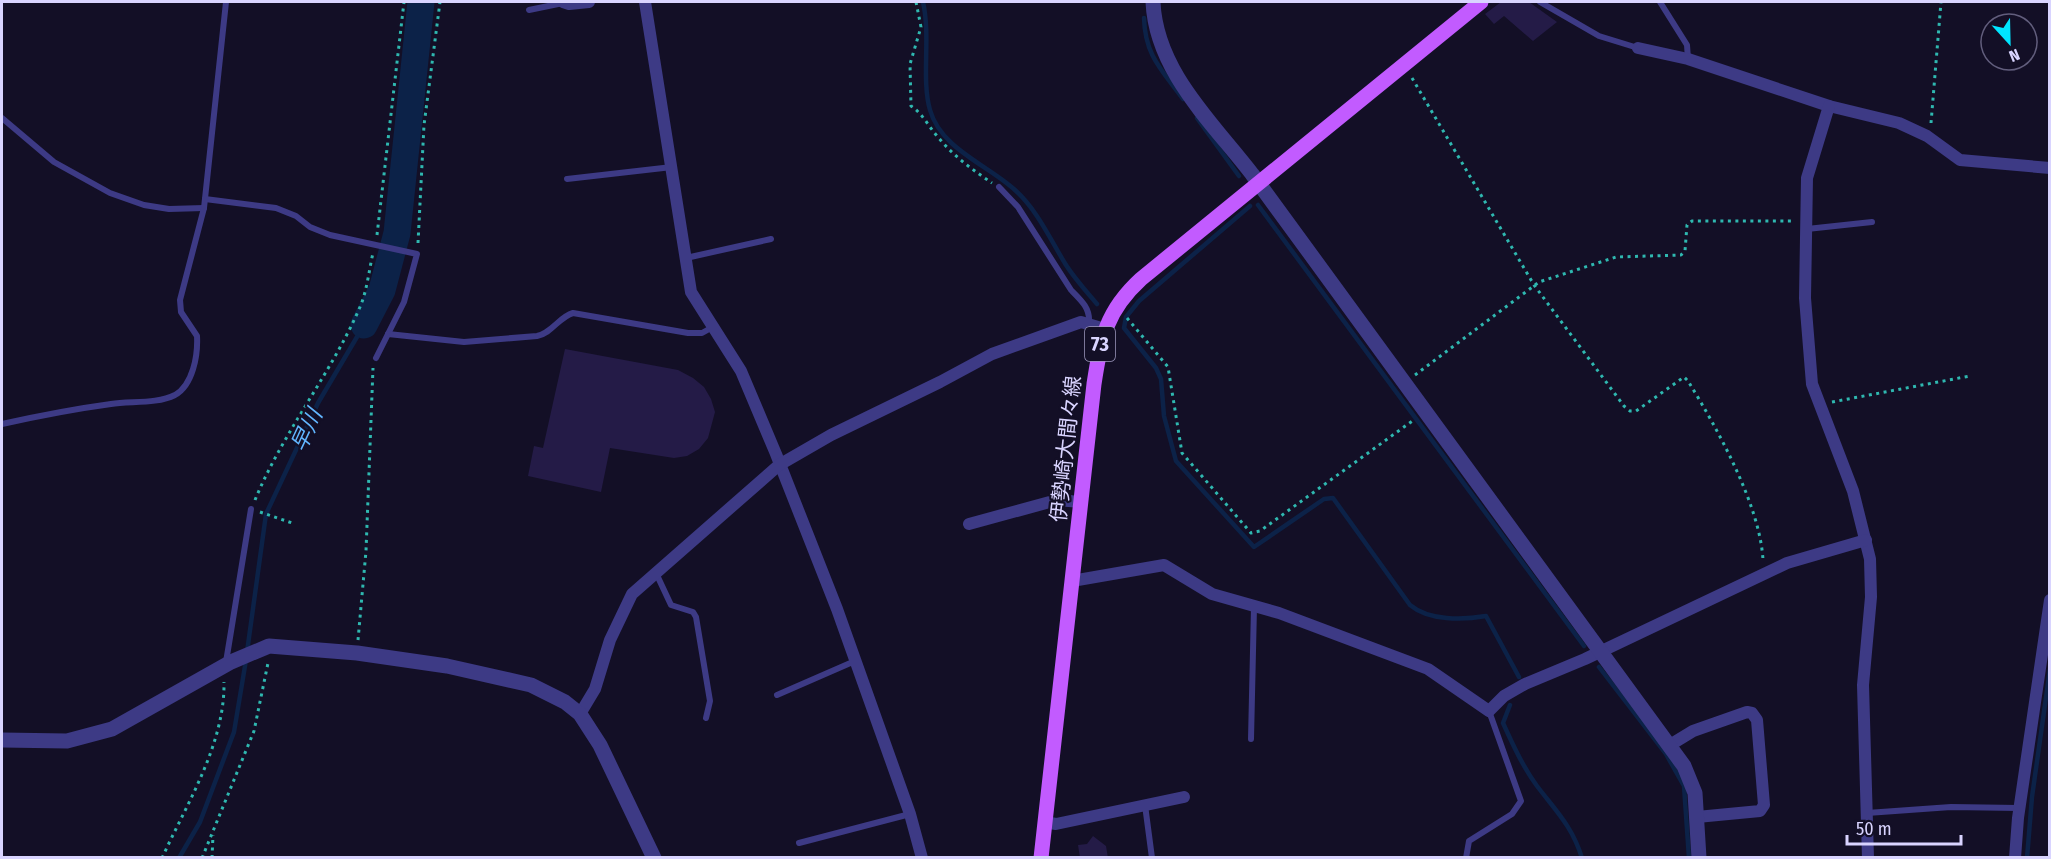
<svg xmlns="http://www.w3.org/2000/svg" width="2051" height="859" font-family="'Fira Sans Condensed','Noto Sans JP',sans-serif">
	<style>
		.lines { fill: none; stroke-linecap: round; stroke-linejoin: round }
		.stream { stroke: #0c2248; stroke-width: 4.5 }
		.river { stroke: #0c2248; stroke-width: 27 }
		.building { fill: #241b47 }
		.path { stroke: #2fb8b0; stroke-width: 3; stroke-dasharray: 3 4.5; stroke-linecap: butt }
		.service { stroke: #3d3a85; stroke-width: 6 }
		.minor { stroke: #3d3a85; stroke-width: 12 }
		.tertiary { stroke: #3d3a85; stroke-width: 15 }
		.primary { stroke: #c25bff; stroke-width: 15 }
		.labels { text-anchor: middle; stroke-width: 4.5; stroke-linejoin: round; paint-order: stroke }
		.shield { fill: #130f26; stroke: #9e99be; stroke-width: 1.5 }
		.shield-label { font-size: 20px; font-weight: bold; fill: #d9d4ff }
		.street-label { font-size: 21px; fill: #d9d4ff; stroke: #130f26 }
		.water-label { font-size: 22px; font-style: italic; fill: #62b6ff; stroke: #130f26 }
	</style>
	<rect width="100%" height="100%" fill="#130f26"/>
	<g class="lines">
		<g class="stream">
			<path d="M923,2C931,38 921,78 930,110C941,149 988,165 1015,190C1038,211 1050,239 1066,265C1075,279 1086,291 1097,304"/>
			<path d="M1144,18C1145,56 1162,70 1183,99"/>
			<polyline points="1197,118 1239,176"/>
			<polyline points="1258,205 1584,646"/>
			<path d="M1250,206L1139,301L1126,317L1124,328L1156,368L1161,379L1164,416L1176,461L1254,547L1324,499L1333,498L1410,605C1429,621 1463,620 1486,616L1519,677"/>
			<polyline points="247,652 266,514 318,403 364,325"/>
			<polyline points="1599,667 1666,754 1684,786 1689,858"/>
			<path d="M1510,705L1503,723C1513,745 1523,767 1537,786C1556,811 1572,826 1582,858"/>
			<polyline points="179,858 200,822 234,732 246,660"/>
			<polyline points="2027,858 2032,797 2050,669"/>
		</g>
		<polyline class="river" points="364,325 382,290 397,233 421,2"/>
	</g>
	<g class="building">
		<polygon points="1501,2 1529,2 1557,22 1533,41 1504,16 1494,24 1485,14"/>
		<polygon points="565,349 678,370 693,378 704,387 711,399 715,412 708,438 699,449 687,456 674,458 610,448 601,492 528,476 534,446 543,448"/>
		<polygon points="1093,836 1106,846 1108,858 1080,858 1078,845 1087,844"/>
	</g>
	<g class="lines">
		<g class="path">
			<path d="M916,2L921,27L910,64L911,106C923,114 928,126 938,137C953,156 973,170 992,183"/>
			<path d="M1412,78L1534,285L1624,406L1630,411H1636L1684,377L1688,381C1717,428 1760,505 1763,560"/>
			<polyline points="1931,123 1941,2"/>
			<polyline points="377,235 404,2"/>
			<polyline points="418,243 424,125 440,2"/>
			<polyline points="1127,318 1168,367 1182,453 1251,533 1260,531 1415,419"/>
			<polyline points="1415,375 1539,282 1616,257 1681,255 1685,251 1687,225 1692,221 1793,221"/>
			<polyline points="1832,402 1970,376"/>
			<path d="M255,500C283,432 331,374 360,307C367,291 369,270 373,253"/>
			<polyline points="260,512 295,524"/>
			<polyline points="358,640 366,551 373,368"/>
			<path d="M162,858C187,803 225,744 224,682"/>
			<polyline points="202,858 254,731 268,663"/>
			<polyline points="212,858 213,835"/>
		</g>
		<g class="service">
			<polyline points="1540,2 1599,36 1638,48"/>
			<polyline points="1660,2 1687,45 1688,59"/>
			<polyline points="529,10 563,3"/>
			<polyline points="2,118 54,162 110,193 144,205 169,209 204,208"/>
			<polyline points="567,179 672,167"/>
			<path d="M999,187L1018,207L1071,290C1081,300 1090,308 1089,322"/>
			<polyline points="205,199 276,208 296,216 310,227 330,235 417,254 404,302 376,358"/>
			<polyline points="1807,229 1872,222"/>
			<polyline points="686,258 771,239"/>
			<path d="M388,334L464,342L537,336C552,333 559,317 573,313L688,333H702L711,328"/>
			<path d="M2,424C38,416 74,409 111,404C131,401 157,404 175,395C193,385 198,355 197,336L181,312L180,300L204,208L226,2"/>
			<polyline points="656,573 671,605 693,612 696,617 710,701 706,718"/>
			<polyline points="226,662 251,509"/>
			<polyline points="777,695 855,661"/>
			<polyline points="1251,739 1254,607"/>
			<polyline points="1145,805 1152,858"/>
			<polyline points="1867,813 1951,807 2019,808"/>
			<polyline points="799,843 910,814"/>
			<polyline points="1466,858 1469,841 1512,814 1521,801 1489,711"/>
		</g>
		<g class="minor">
			<polyline points="563,2 569,4 589,2"/>
			<polyline points="645,2 691,292 741,371 776,454 837,609 910,814 922,858"/>
			<polyline points="1638,48 1688,59 1829,106 1899,123 1927,136 1960,160 2050,168"/>
			<polyline points="1829,106 1807,178 1805,298 1812,384 1853,491 1870,559 1871,597 1863,685 1868,858"/>
			<polyline points="969,524 1057,500 1081,502"/>
			<polyline points="1072,581 1164,565 1212,594 1279,613 1428,669 1489,711 1504,696 1525,684 1585,659 1787,563 1866,540"/>
			<polyline points="580,714 595,689 610,640 632,594 779,465 831,435 940,382 992,354 1081,322 1105,329"/>
			<polyline points="1670,745 1693,731 1747,712 1752,713 1757,720 1764,805 1760,811 1697,817"/>
			<polyline points="1044,822 1056,824 1184,797"/>
			<polyline points="2015,858 2018,818 2050,600"/>
		</g>
		<g class="tertiary">
			<path d="M1153,2C1156,71 1212,122 1252,174L1684,766L1695,793L1699,858"/>
			<polyline points="2,740 67,741 112,729 231,662 269,646 357,653 447,666 531,685 565,702 580,714 600,745 654,858"/>
		</g>
		<path class="primary" d="M1041,858L1094,384C1101,338 1106,311 1141,279L1481,2"/>
	</g>
	<g class="labels">
		<rect class="shield" x="1085" y="327" width="30" height="34" rx="4.5"/>
		<g class="shield-label">
			<text x="1100" y="351">73</text>
		</g>
		<g class="street-label">
			<text transform="translate(1066 449) rotate(-84)" y="7">伊勢崎大間々線</text>
		</g>
		<g class="water-label">
			<text transform="translate(306 430) rotate(-65)" y="8">早川</text>
		</g>
	</g>
	<rect width="2051" height="859" fill="none" stroke="#d9d4ff" stroke-width="6"/>
	<g transform="translate(2009 42) rotate(158)"><circle r="28" fill="#130f26" stroke="#625e7d" stroke-width="1.5"/>
	<path d="M0-4.5L10 22L0 15L-10 22Z" fill="#00e5ff"/>
	<text y="-9" font-size="16" font-weight="bold" text-anchor="middle" fill="#d9d4ff">N</text>
	</g>
	<path d="M1847 835v9h114v-9" fill="none" stroke="#d9d4ff" stroke-width="3"/>
	<text x="1856" y="835" font-size="18" fill="#d9d4ff" stroke="#130f26" stroke-width="4.5" paint-order="stroke">50 m</text>
</svg>
